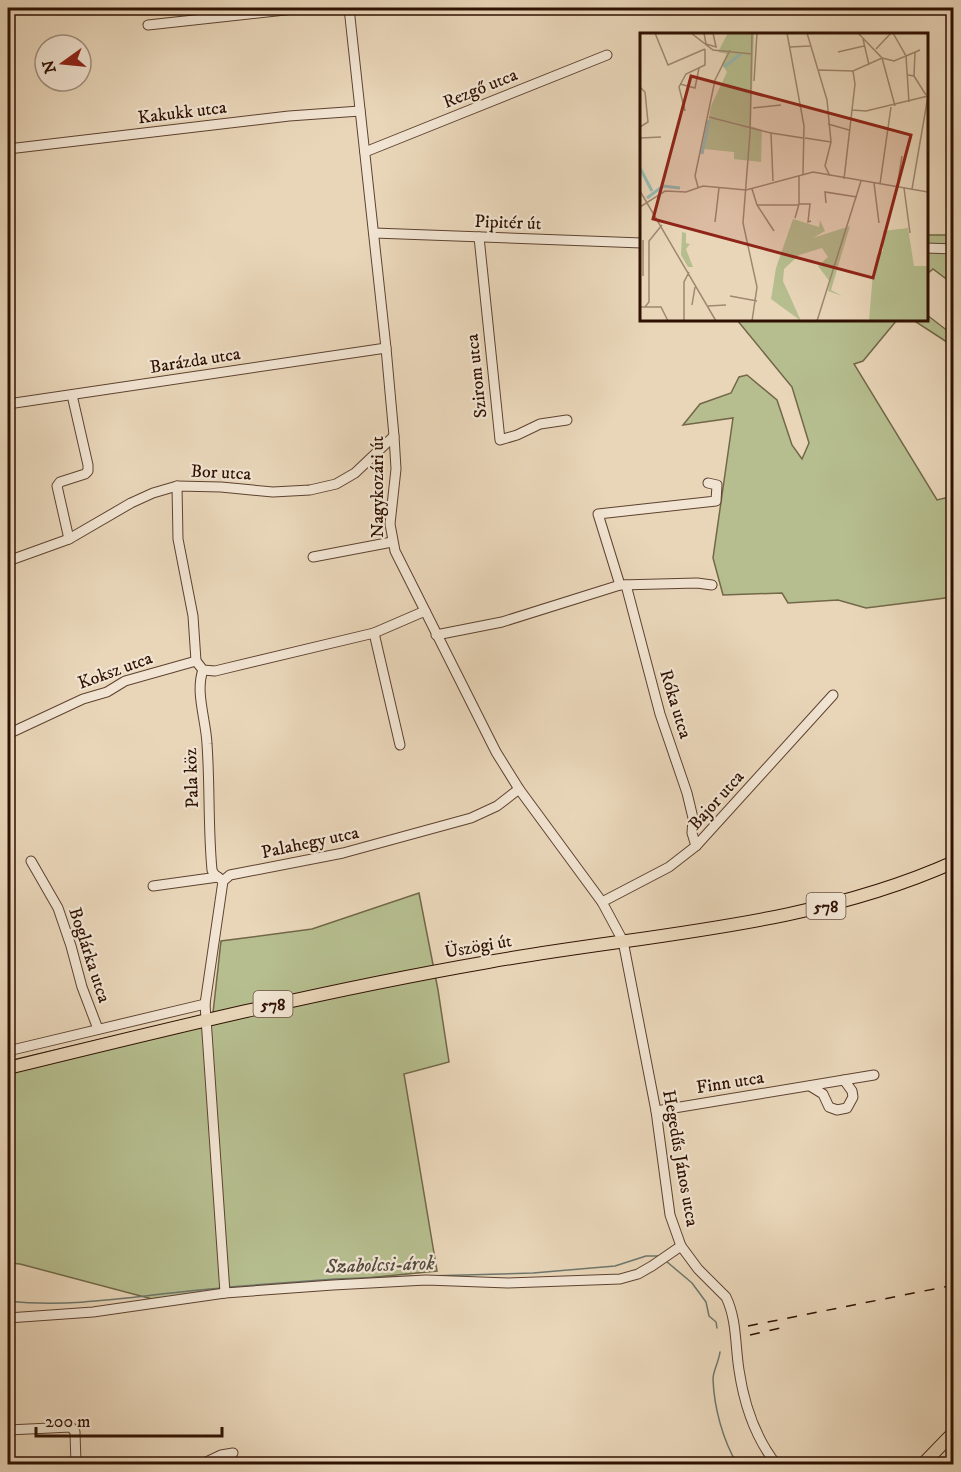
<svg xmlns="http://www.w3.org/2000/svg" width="961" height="1472" font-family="'IM FELL DW Pica',serif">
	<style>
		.green { fill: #b6be8f; stroke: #726848; stroke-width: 1.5 }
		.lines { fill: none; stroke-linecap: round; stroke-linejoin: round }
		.stream { stroke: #6d766c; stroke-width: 1.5 }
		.minor-casing { stroke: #5e4230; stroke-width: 11 }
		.major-casing { stroke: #2f1102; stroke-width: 14 }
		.minor { stroke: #f1e4d2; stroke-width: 9 }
		.major { stroke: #e9d6b9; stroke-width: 12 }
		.rail { stroke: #2f1102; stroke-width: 1.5; stroke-dasharray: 10 10; stroke-linecap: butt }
		.labels { text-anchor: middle; stroke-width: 4.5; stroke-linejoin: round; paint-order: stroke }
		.shield { fill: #f1e4d2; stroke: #695040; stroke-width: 1.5 }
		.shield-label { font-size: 16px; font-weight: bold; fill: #2f1102 }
		.street-label { font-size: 18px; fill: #2f1102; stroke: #f1e4d2 }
		.water-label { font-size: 20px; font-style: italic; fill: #534c40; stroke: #f1e4d2 }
		.inset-river { fill: none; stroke: #97b9b3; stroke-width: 3 }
		.inset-road { fill: none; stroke: #9f8770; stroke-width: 1.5 }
		.view { fill: #8f2418; fill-opacity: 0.15; stroke: #8f2418; stroke-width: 3 }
		.inset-edge { fill: none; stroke: #2f1102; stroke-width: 3 }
	</style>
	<rect width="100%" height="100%" fill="#e9d6b9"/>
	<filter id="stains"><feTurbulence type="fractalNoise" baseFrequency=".00333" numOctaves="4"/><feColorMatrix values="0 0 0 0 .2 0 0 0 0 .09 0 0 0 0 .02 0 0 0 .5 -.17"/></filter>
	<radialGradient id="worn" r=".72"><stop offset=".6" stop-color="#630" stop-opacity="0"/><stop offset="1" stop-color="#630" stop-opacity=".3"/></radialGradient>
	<g class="green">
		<polygon points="802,8 908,8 807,13"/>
		<polygon points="926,235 953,235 953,284 933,269 927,274"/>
		<polygon points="927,315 953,335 953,346 913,320 926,320"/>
		<polygon points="737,320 897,320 863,361 854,364 937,500 949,497 953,500 953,597 866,608 838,600 788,603 782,593 723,595 713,558 733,418 683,425 700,404 731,393 739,377 747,375 777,400 792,445 802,459 809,443 792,387"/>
		<polygon points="419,893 438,990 449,1062 404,1074 437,1271 152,1299 20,1264 8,1263 8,1061 213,1013 221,941 312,929"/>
	</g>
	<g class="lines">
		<g class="stream">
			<polyline points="666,1261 692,1283 706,1302 709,1316 716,1322 717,1328"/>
			<polyline points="427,1276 533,1273 615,1266 646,1256 660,1256"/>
			<polyline points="229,1287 335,1279 416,1276"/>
			<path d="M8,1301C79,1309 151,1293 222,1288"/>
			<path d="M720,1352C719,1361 713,1371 713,1379C714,1408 723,1440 737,1464"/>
		</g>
		<defs>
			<g id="minor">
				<path d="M349,8L386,348L394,436L396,469L390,524L395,551L496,752L519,789L602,902L623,941L656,1111L670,1215L681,1246L698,1269L726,1297C737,1320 735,1345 739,1370C744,1404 755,1437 776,1464"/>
				<polyline points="148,25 303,8"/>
				<polyline points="8,149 289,116 360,111"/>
				<polyline points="365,152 607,55"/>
				<polyline points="374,233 642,243"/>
				<polyline points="479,237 500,440 517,435 540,424 567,420"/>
				<polyline points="926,248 954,249"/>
				<polyline points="8,404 386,348"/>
				<polyline points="708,483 717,485 716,501 598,514 620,585 697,583 712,585"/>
				<polyline points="177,486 178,539 193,616 196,661"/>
				<polyline points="69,539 57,486 60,482 85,474 88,471 88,465 72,395"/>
				<polyline points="313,557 392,542"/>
				<polyline points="8,561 69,539 131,503 153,493 177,486 221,487 273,492 310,490 336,484 355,473 394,436"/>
				<polyline points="626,585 660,714 687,793 693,818 692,833 696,846"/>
				<polyline points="374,633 400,745"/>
				<polyline points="436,635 502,622 620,585"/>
				<path d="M203,670C195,692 206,720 207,744C210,786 208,828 212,870L214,874L223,881"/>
				<polyline points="8,734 83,699 107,692 125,681 196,661 203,670 215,671 374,633 425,611"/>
				<polyline points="31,861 58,908 71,946 82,987 98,1029"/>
				<polyline points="153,886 218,877"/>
				<polyline points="602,902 669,867 696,846 833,695"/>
				<polyline points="8,1051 205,1004"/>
				<polyline points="810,1086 823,1094 829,1107 837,1110 847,1108 853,1097 852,1091 844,1080"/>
				<polyline points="656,1111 874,1075"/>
				<polyline points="225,1293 205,1004 223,881 230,875 343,853 471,818 497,806 519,789"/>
				<polyline points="8,1318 93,1312 225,1293 333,1285 426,1280 508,1283 620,1279 638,1274 652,1266 681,1246"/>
				<polyline points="8,1430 71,1427 75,1432 76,1464"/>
				<polyline points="202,1464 221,1455 233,1453"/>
			</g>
			<g id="major">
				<path d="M8,1068C167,1029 326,990 488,962C644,934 807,928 954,862"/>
				<polyline points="923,1464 954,1432"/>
			</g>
		</defs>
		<use href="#minor" class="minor-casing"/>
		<use href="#major" class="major-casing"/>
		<use href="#minor" class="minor"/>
		<use href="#major" class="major"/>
		<g class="rail">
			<polyline points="748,1326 954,1285"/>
			<polyline points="750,1335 780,1328"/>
		</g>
	</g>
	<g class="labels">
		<g class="shield">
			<rect x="806.5" y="893" width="39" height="26" rx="4.5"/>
			<rect x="253.5" y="991" width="39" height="26" rx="4.5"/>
		</g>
		<g class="shield-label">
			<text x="826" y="912">578</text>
			<text x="273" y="1010">578</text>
		</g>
		<g class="street-label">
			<text transform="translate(480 88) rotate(-22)" y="6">Rezgő utca</text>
			<text transform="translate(182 112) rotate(-7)" y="6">Kakukk utca</text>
			<text transform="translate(508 222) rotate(2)" y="6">Pipitér út</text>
			<text transform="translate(195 360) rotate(-9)" y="6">Barázda utca</text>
			<text transform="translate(476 376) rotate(-96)" y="6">Szirom utca</text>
			<text transform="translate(221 472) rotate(3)" y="6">Bor utca</text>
			<text transform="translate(377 487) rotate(-90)" y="6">Nagykozári út</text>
			<text transform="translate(115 670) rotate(-20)" y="6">Koksz utca</text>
			<text transform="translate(676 704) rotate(73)" y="6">Róka utca</text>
			<text transform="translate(191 778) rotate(-92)" y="6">Pala köz</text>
			<text transform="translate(716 800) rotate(-48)" y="6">Bajor utca</text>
			<text transform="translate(310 842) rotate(-12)" y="6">Palahegy utca</text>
			<text transform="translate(478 946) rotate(-10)" y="6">Üszögi út</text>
			<text transform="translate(90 955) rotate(72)" y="6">Boglárka utca</text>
			<text transform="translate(730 1082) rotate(-9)" y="6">Finn utca</text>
			<text transform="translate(681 1158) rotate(80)" y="6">Hegedűs János utca</text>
		</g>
		<g class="water-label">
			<text transform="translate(380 1264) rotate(-2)" y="7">Szabolcsi-árok</text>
		</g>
	</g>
	<g transform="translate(640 33)">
		<rect width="288" height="288" fill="#e9d6b9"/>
		<path d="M88,0H114L111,93L122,97L121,129L94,126V119L64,116L71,73L87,39L82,31L87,21L78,19ZM153,186L179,194L180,187L185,198L173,205L210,193L191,257L202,263L188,258L190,249L178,233L188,224L182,215L159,222L144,236L143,248L161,288L131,266L136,235ZM268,195L274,233H288V288H229L233,240L237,222L243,218V198ZM42,199L46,200V210L50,211L46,216L53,234H48L41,222Z" fill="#b6be8f"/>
		<path class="inset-river" d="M84,34L101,21M62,121L69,87M0,135L12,158M7,165L23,153L40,155"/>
		<path class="inset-road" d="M15,0L28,32L65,16M51,0L73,17L112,21M64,0L66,11L76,14L73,0M147,0L164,93L163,141M167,0L187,67L191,109L185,133L190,143M218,0L242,25L255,73M223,6L229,32M150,14L170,13M236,16L251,0M198,19L224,13M179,37L213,38L242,25L254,28L266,23L253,0M268,42L274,43L286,62M274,43L275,19M114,48L117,0M40,51L55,55L59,35M0,54L5,59L8,89L0,94M269,69L266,23L280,17M113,75L141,72M212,77L226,78L288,63M45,78L39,54L46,41L65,32V16M69,84L131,100L133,148M188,91L209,97M131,100L163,105M0,105L21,104M165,105L191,109M159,142V171M204,146L215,51L213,38M234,150L239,190M240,151L251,74M58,154L55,143L75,47L90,17M257,154L262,123M264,155L270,200M112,156L117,172L134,198M272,156L288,63M0,158L76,288M186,170L185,159L217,164M117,172H159M0,174L25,158L46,159L63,153L106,157L173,139L288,159M155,185L159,171H170L168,189L171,188M75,189L79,155M3,207V243M90,263L117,268M52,272L55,254M68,273L86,272M0,274H21L28,288M5,274L9,269V208L22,192M44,288V249L49,239M112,288L117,254L103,190L110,100L112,0M177,288L221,148"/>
		<path class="view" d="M51,43L271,102L233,245L13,186Z"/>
		<rect width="288" height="288" class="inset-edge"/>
	</g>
	<rect width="961" height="1472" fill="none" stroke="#e9d6b9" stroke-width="30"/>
	<rect x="9" y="9" width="943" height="1454" fill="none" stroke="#2f1102" stroke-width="3"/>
	<rect x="15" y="15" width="931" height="1442" fill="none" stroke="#2f1102" stroke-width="1.5"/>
	<g transform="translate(63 63) rotate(255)"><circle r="28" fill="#f1e4d2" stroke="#a3907f" stroke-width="1.5"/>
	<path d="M0-4.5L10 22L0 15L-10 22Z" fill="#8f2418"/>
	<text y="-9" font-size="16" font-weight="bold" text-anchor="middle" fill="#2f1102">N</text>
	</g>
	<path d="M36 1427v9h186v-9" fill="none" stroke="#2f1102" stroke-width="3"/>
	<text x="45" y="1427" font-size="18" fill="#2f1102" stroke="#f1e4d2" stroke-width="4.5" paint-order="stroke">200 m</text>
	<rect width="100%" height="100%" filter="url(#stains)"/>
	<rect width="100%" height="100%" fill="url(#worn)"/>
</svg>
